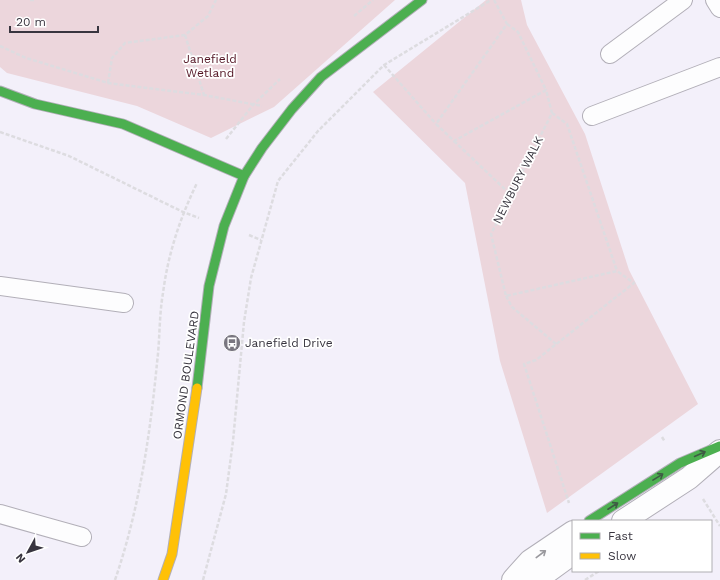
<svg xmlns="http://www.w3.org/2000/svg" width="720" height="580" font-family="'Work Sans',sans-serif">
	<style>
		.green { fill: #ecd6dc }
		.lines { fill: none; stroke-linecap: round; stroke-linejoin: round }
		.lane-casing { stroke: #b2afb8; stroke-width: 20 }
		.street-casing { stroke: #b2afb8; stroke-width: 24 }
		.fast-casing { stroke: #b2afb8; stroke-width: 11 }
		.slow-casing { stroke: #b2afb8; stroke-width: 11 }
		.path { stroke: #dddce0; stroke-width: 2.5; stroke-dasharray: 4 2; stroke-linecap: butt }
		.lane { stroke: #fdfdfe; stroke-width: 18 }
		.street { stroke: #fdfdfe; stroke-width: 22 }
		.fast { stroke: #4caf50; stroke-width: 9 }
		.slow { stroke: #ffc107; stroke-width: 9 }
		.oneway { stroke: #3e5a44 }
		.oneway2 { stroke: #9a999e }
		.labels { text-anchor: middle; stroke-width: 3.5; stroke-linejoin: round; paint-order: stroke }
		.park-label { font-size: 12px; fill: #521423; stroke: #fff }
		.street-label { font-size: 12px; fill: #38353f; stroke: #fff }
		.poi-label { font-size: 12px; fill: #38353f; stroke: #fff; text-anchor: start }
	</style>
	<rect width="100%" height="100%" fill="#f3f0fa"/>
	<g class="green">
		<polygon points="0,0 395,0 274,107 211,138 137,106 7,73 0,67"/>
		<polygon points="486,0 521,0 527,25 585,134 629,270 698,404 547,513 500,361 465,183 373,92"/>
	</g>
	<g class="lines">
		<defs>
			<g id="lane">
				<polyline points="715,0 720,8"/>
				<polyline points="610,54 683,0"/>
				<polyline points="592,116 720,67"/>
				<polyline points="0,286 124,303"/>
				<polyline points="0,514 82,537"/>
			</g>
			<g id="street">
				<polyline points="623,521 689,478 720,451"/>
				<polyline points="513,580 530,561 573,532"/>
				<polyline points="536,580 573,553"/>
			</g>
			<g id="fast">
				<polyline points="0,91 35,104 123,124 244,176"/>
				<polyline points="197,388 209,286 224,226 244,176 262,148 292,109 321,77 422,0"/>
				<polyline points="589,521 680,463 720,446"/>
			</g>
			<polyline id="slow" points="163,580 172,554 197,388"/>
		</defs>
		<use href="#lane" class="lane-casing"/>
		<use href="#street" class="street-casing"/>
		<use href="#fast" class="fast-casing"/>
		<use href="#slow" class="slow-casing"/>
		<g class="path">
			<polyline points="30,0 34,0"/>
			<polyline points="494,0 507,24 436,124 454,141 546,90 552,113 491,234 506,296 617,271 634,283 536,360 524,364 569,503"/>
			<polyline points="354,16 373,0"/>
			<polyline points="507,24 518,32 546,90"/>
			<polyline points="185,35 204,95"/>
			<polyline points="0,46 26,58 108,83 204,95 262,106"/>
			<polyline points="384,65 436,124"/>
			<polyline points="108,83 112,58 125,43 185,35 208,16 216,0"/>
			<polyline points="552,113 567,124 617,271"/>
			<polyline points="0,132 69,156 183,212 199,218"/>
			<polyline points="226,139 253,105 280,79"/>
			<polyline points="454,141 510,194"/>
			<polyline points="249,235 261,240"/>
			<polyline points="506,296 512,307 556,344"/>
			<polyline points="662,437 665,442"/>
			<polyline points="703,499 720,526"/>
			<path d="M115,580C139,510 150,436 157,363C160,339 159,316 163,293C168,254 180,218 197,183"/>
			<polyline points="203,580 226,494 233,441 244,322 251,278 278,181 318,131 384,65 491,0"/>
			<polyline points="585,580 599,571"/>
		</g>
		<use href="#lane" class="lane"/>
		<use href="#street" class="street"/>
		<use href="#fast" class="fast"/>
		<use href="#slow" class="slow"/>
	</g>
	<defs><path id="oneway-shaft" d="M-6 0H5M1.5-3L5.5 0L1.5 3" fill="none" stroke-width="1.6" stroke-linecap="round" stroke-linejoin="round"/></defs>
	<g class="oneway">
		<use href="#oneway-shaft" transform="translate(700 454) rotate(-24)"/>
		<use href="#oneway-shaft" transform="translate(658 477) rotate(-32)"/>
		<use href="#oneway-shaft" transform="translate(613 506) rotate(-33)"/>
	</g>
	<use class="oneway2" href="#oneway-shaft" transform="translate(541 554) rotate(-37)"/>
	<defs>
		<symbol id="bus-disc" viewBox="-11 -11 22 22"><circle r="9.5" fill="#797680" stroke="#fff"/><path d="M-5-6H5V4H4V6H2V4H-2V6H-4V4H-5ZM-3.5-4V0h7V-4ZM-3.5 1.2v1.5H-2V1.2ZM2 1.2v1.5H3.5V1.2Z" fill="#fff"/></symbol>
	</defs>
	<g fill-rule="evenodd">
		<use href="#bus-disc" x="222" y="333" width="20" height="20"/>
	</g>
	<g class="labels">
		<g class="park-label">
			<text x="210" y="63">Janefield<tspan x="210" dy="14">Wetland</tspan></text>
		</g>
		<g class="street-label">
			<text transform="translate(518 180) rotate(-63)" y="4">NEWBURY WALK</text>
			<text transform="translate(186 375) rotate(-82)" y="4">ORMOND BOULEVARD</text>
		</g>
		<g class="poi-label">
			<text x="245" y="347">Janefield Drive</text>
		</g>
	</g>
	<rect x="572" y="520" width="140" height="52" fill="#ffffff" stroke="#afaeb2"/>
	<rect x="580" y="533" width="20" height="6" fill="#4caf50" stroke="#afaeb2"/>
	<text x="608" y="540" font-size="12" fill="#38353f">Fast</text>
	<rect x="580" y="553" width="20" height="6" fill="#ffc107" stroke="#afaeb2"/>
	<text x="608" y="560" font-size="12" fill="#38353f">Slow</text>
	<g transform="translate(28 552) rotate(230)" stroke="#ffffff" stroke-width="3" paint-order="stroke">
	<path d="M0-3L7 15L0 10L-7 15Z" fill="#38353f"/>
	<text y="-6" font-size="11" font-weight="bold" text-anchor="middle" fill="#38353f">N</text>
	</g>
	<path d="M10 26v6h88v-6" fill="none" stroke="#38353f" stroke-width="2"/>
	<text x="16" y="26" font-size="12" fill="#38353f" stroke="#ffffff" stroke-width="3" paint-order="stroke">20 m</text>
</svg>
